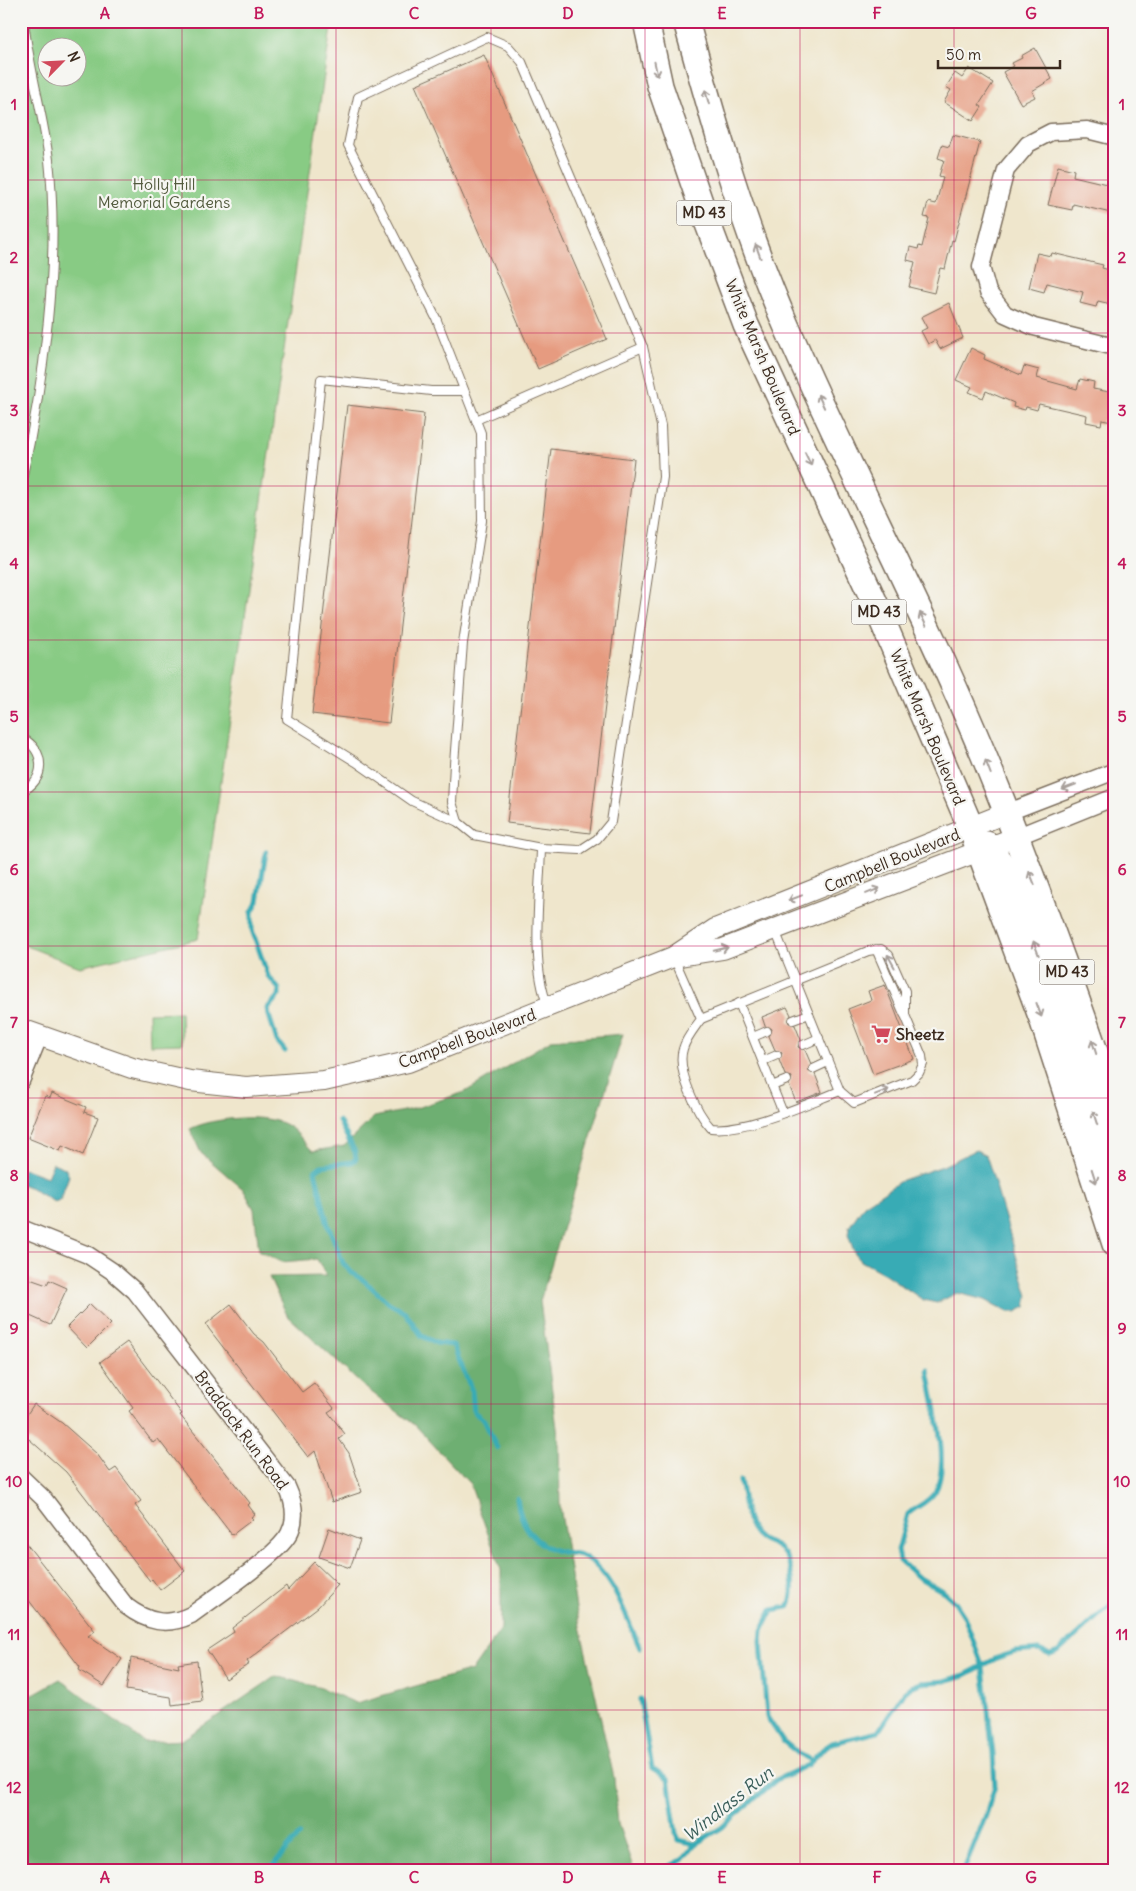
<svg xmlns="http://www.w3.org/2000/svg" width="1136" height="1891" font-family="Delius,sans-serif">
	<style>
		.green { fill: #88cb84; stroke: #627a51; fill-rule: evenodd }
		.forest { fill: #6eaf72; stroke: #546c48 }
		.water { fill: #39abb5; stroke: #3a6a6a }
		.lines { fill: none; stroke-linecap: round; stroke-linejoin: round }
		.stream { stroke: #39abb5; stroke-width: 5 }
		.building { fill: #e69b80 }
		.service-casing { stroke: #7a6c5b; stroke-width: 10 }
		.minor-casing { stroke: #7a6c5b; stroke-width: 19 }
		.tertiary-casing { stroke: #7a6c5b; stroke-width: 22 }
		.primary-casing { stroke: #7a6c5b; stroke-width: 28 }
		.service { stroke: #fff; stroke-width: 8 }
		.minor { stroke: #fff; stroke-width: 16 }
		.tertiary { stroke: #fff; stroke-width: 20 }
		.primary { stroke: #fff; stroke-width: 25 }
		.oneway { stroke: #a79f9a }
		.grid { fill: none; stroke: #c2185b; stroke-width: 1; stroke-opacity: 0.55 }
		.labels { text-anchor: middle; stroke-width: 4.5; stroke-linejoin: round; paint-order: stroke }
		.shield { fill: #f6f6f2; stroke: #73675e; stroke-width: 1 }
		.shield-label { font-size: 15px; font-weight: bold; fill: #3b2a1e }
		.park-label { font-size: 16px; fill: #525a3d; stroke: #f6f6f2 }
		.street-label { font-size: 16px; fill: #3b2a1e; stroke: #f6f6f2 }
		.poi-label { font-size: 16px; font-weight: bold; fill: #3b2a1e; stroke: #f6f6f2; text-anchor: start }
		.water-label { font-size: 18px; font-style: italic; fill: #3a5e5a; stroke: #f6f6f2 }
		.neatline { fill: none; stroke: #c2185b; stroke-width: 2 }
		.grid-label { font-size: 16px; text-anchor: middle; font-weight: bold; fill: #c2185b }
	</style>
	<rect width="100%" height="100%" fill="#f6f6f2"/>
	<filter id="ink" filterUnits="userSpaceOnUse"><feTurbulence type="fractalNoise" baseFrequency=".02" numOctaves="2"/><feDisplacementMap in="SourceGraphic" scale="10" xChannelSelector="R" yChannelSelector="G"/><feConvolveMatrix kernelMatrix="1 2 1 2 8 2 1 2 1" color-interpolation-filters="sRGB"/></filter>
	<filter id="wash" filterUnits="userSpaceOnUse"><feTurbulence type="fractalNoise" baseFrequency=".0096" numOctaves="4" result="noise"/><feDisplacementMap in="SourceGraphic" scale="20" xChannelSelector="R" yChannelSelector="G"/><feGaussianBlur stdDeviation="1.12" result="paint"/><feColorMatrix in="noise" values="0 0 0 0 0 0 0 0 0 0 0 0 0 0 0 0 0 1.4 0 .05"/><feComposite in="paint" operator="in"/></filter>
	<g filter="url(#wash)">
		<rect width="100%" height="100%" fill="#efe6cc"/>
		<g class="green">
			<path d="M21,21H332L198,939L80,967L21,944ZM48,48H78V78H48Z"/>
			<polygon points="181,1012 182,1044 150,1045 149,1013"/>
		</g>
		<path class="forest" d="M623,1034L540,1301L559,1443L560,1506L576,1608L614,1778L618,1824L634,1870H21V1701L60,1679L144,1742L182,1740L276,1676L321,1688L356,1703L472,1670L501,1629V1570L470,1484L415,1425L362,1385L287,1315L269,1277L326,1276L317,1259L282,1262L259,1251L254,1209L243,1189L201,1153L190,1129C212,1118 266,1112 288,1126C297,1131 305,1144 313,1151L344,1146L374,1117L413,1109L465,1092L551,1040Z"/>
		<g class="water">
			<polygon points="976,1150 986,1155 991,1170 1028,1296 1026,1307 1016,1312 1008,1312 985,1300 957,1293 937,1303 923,1300 885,1274 861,1261 855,1254 848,1235 849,1227 864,1205 902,1180 943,1166"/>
			<polygon points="53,1163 65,1168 69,1176 60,1200 54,1202 37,1192 36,1190 21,1184 23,1168 47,1177"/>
		</g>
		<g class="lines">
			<g class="stream">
				<polyline points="266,852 258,901 252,912 252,930 268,976 279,989 279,995 267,1009 277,1041 285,1051"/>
				<polyline points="339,1121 355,1152 356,1159 352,1162 321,1166 315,1171 328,1225 343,1263 352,1273 362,1279 389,1303 405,1312 422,1336 436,1343 453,1345 472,1391 474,1412 484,1420 497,1448"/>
				<path d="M928,1370C933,1401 951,1464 935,1492C928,1503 917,1506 908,1514L898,1550L900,1561L918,1577L944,1592L955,1602L964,1616L983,1667L993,1754L995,1786L986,1815L964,1870"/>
				<path d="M740,1481C744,1496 744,1516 752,1529C760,1543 771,1541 780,1549C793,1561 796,1592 788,1607L772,1610L762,1630L761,1642L767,1717L783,1741L799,1754L812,1761"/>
				<path d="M517,1498C520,1525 535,1547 562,1552C569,1553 578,1553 585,1557C615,1576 626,1618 640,1648"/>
				<polyline points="640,1699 652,1768 668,1778 676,1833 679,1840 695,1844"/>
				<polyline points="270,1870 299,1835"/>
				<polyline points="662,1870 682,1860 695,1844 721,1828 776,1780 808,1765 823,1749 832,1743 878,1732 904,1693 911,1687 921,1683 945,1681 965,1675 997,1658 1015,1652 1039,1650 1050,1655 1058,1652 1115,1601"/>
			</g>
		</g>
		<g id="blocks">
			<g class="building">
				<polygon points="1035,48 1052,79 1032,91 1035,97 1021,104 1003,72 1014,66 1012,63 1022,58 1021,56"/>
				<polygon points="484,55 607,339 538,369 415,85"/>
				<polygon points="969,68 993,83 979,105 982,107 973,121 944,102 951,90 946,87 955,73 962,78"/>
				<polygon points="953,135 980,142 954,241 952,240 945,269 940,268 934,293 909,287 915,262 907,260 910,247 918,249 919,246 922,247 929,218 924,217 928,202 936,204 943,177 939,176 944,160 938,158 942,145 949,147"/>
				<polygon points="1058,166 1074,170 1073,176 1115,186 1115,214 1073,204 1072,210 1048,205"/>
				<polygon points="1037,253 1051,256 1052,253 1103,265 1102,268 1113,271 1111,276 1115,277 1115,305 1098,301 1096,307 1080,303 1083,292 1047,283 1044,292 1029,288"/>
				<polygon points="949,303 963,338 940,349 935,340 928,344 921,331 927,328 921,317"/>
				<polygon points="971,348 985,355 984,359 1021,375 1024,366 1039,370 1037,378 1077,389 1080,379 1094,382 1093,389 1115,393 1112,422 1102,420 1101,425 1086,422 1087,415 1039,404 1037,410 1026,407 1025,410 1013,407 1014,403 986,391 983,398 969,392 972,387 956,380"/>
				<polygon points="347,405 424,414 389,723 312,714"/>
				<polygon points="551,449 634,459 590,833 507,823"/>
				<polygon points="885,985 914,1059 873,1074 848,1009 871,1000 868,991"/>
				<polygon points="787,1007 791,1015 788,1022 795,1025 801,1040 798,1047 805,1050 811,1064 808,1071 815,1074 822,1092 796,1102 789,1085 792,1077 785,1075 779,1060 782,1053 775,1050 769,1036 772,1029 765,1026 762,1017"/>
				<polygon points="52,1093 86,1107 84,1112 98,1117 83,1155 62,1146 60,1151 28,1138 45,1096 50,1098"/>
				<polygon points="21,1276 47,1285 49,1280 67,1288 50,1325 21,1312"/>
				<polygon points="90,1304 111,1324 87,1348 67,1327"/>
				<polygon points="231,1304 254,1334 264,1342 302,1392 314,1383 334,1408 328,1412 345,1434 339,1439 349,1453 362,1492 332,1502 315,1451 308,1457 209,1329 206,1324"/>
				<polygon points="127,1342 182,1414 180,1415 250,1503 248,1505 255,1514 251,1517 253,1519 232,1535 158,1439 153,1443 129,1411 133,1408 100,1362"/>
				<polygon points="34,1404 62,1423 97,1454 110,1472 116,1468 141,1501 135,1505 185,1571 160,1590 152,1579 150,1581 66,1472 29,1439 21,1451 21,1423"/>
				<polygon points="329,1528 360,1540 350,1568 319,1557"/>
				<polygon points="21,1537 95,1631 88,1636 122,1659 104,1686 79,1670 80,1667 21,1590"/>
				<polygon points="314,1562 338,1585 318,1607 247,1661 249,1664 226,1679 207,1650 234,1632 232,1628 286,1586 288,1590"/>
				<polygon points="131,1658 179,1668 178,1664 197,1661 202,1701 172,1705 171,1697 126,1690"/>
			</g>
		</g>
	</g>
	<g filter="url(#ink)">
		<use href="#blocks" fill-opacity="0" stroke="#7a6c5b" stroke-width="1"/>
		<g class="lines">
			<defs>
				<g id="service">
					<polygon points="487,37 508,46 522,62 643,347 661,426 663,477 611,822 597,839 580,850 541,848 474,835 458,822 452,802 454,764 463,643 482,521 481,433 436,318 348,145 358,97"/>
					<polyline points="476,420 643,347"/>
					<path d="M21,484C44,384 60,262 49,160C43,113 29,68 24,21"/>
					<path d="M21,738C46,748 47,782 21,791"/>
					<polyline points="458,822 412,801 356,762 287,719 321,379 431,391 464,391"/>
					<path d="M541,848C540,895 530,963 548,1006"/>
					<polyline points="876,949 904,1014"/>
					<path d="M674,958L701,1019C694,1029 686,1038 683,1049C676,1070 697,1113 711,1128C746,1132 806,1104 840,1091L775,930"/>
					<polyline points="739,1003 783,1113"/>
					<polyline points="701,1019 868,951 881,949 889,955 905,991 905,1015 922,1056 923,1064 919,1073 912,1080 854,1103 840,1091"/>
					<polyline points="793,1020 809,1014"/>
					<polyline points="753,1037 767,1031"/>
					<polyline points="803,1045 819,1038"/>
					<polyline points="763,1061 777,1055"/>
					<polyline points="813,1069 828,1062"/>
					<polyline points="772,1086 787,1080"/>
				</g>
				<g id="minor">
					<polyline points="1115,137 1087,130 1051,132 1028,144 1006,170 981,267 988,292 1005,314 1034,327 1115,347"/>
					<polyline points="1006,813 1115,771"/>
					<polyline points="1016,837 1115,797"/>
					<polyline points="21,1081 39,1037"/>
					<path d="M21,1228L88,1255L112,1271L135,1291L287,1487C294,1502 297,1519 289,1534C277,1556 214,1598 191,1615C167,1627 147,1622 126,1606L44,1499L21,1477"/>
				</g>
				<g id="tertiary">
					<polyline points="680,956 723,949 1016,837"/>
					<polyline points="21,1029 132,1068 190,1081 246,1087 324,1081 408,1062 673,957 715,929 1006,813"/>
				</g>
				<g id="primary">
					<polyline points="646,21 660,86 702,208 746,325 874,601 971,828 1042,1019 1115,1244"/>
					<path d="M686,21C714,123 743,226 785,323C848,469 923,609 984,756C1032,873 1075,991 1115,1110"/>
					<polyline points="987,844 1007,872 1061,1014 1115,1181"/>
				</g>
			</defs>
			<use href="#service" class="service-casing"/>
			<use href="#minor" class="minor-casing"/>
			<use href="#tertiary" class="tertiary-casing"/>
			<use href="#primary" class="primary-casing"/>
			<use href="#service" class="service"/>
			<use href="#minor" class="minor"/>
			<use href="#tertiary" class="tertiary"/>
			<use href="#primary" class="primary"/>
		</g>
		<defs><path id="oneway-shaft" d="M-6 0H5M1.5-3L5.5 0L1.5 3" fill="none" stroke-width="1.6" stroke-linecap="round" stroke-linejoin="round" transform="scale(1.25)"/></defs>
		<g class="oneway">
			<use href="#oneway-shaft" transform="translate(656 69) rotate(78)"/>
			<use href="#oneway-shaft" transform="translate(707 97) rotate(-105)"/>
			<use href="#oneway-shaft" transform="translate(758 251) rotate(-110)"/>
			<use href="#oneway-shaft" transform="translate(821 401) rotate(-115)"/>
			<use href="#oneway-shaft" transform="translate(808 459) rotate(65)"/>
			<use href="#oneway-shaft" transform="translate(923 619) rotate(-115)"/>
			<use href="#oneway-shaft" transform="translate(988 767) rotate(-111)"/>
			<use href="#oneway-shaft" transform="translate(1069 787) rotate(159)"/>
			<use href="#oneway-shaft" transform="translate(1032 878) rotate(-112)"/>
			<use href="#oneway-shaft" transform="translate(873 891) rotate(-22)"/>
			<use href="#oneway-shaft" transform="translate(795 898) rotate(159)"/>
			<use href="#oneway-shaft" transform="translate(1036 948) rotate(-111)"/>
			<use href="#oneway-shaft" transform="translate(721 949) rotate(-14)"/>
			<use href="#oneway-shaft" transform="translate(891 961) rotate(-119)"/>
			<use href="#oneway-shaft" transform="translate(1039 1010) rotate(70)"/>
			<use href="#oneway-shaft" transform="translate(1094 1047) rotate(-108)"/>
			<use href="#oneway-shaft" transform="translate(882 1092) rotate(-21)"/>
			<use href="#oneway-shaft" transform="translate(1095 1118) rotate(-108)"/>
			<use href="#oneway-shaft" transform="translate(1094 1176) rotate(72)"/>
		</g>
	</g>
	<path class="grid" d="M182,21V1870M336,21V1870M491,21V1870M645,21V1870M800,21V1870M954,21V1870M21,180H1115M21,333H1115M21,486H1115M21,640H1115M21,792H1115M21,946H1115M21,1098H1115M21,1252H1115M21,1404H1115M21,1558H1115M21,1710H1115"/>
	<defs>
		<symbol id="supermarket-bare" viewBox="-9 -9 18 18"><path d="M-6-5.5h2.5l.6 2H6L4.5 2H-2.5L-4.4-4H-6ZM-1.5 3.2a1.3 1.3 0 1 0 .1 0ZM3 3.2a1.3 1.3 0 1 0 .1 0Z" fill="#d1495b" stroke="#f6f6f2" stroke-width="2.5" paint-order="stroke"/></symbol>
	</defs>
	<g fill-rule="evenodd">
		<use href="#supermarket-bare" x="867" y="1020" width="28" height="28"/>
	</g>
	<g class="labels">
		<g class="shield">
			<rect x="676.5" y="200.5" width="55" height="25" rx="4"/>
			<rect x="851.5" y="599.5" width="55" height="25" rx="4"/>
			<rect x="1039.5" y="959.5" width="55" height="25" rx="4"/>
		</g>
		<g class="shield-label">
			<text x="704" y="218">MD 43</text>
			<text x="879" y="617">MD 43</text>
			<text x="1067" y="977">MD 43</text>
		</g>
		<g class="park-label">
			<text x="164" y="190">Holly Hill<tspan x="164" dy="18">Memorial Gardens</tspan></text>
		</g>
		<g class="street-label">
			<text transform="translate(763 357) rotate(67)" y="6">White Marsh Boulevard</text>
			<text transform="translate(928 727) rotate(67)" y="6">White Marsh Boulevard</text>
			<text transform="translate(892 860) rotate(-22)" y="6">Campbell Boulevard</text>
			<text transform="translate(467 1038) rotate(-20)" y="6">Campbell Boulevard</text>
			<text transform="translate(242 1430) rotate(53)" y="6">Braddock Run Road</text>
		</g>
		<g class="poi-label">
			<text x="896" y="1040">Sheetz</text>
		</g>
		<g class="water-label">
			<text transform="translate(728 1804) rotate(-38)" y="6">Windlass Run</text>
		</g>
	</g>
	<rect width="1136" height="1891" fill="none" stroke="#f6f6f2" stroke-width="55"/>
	<g transform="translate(62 62) rotate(66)"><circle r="24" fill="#f6f6f2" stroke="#aba49d"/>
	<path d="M0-4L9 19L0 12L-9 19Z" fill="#d1495b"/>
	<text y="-8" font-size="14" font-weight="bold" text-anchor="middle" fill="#3b2a1e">N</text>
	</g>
	<path d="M938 60v8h122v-8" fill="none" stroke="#3b2a1e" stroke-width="2.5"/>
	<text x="946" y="60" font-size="15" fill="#3b2a1e" stroke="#f6f6f2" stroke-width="4" paint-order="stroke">50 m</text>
	<rect x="28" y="28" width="1080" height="1836" class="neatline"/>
	<g class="grid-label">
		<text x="105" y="19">A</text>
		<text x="259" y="19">B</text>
		<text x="414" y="19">C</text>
		<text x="568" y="19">D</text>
		<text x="722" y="19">E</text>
		<text x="877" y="19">F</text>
		<text x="1031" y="19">G</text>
		<text x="14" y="110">1</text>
		<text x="1122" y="110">1</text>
		<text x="14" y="263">2</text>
		<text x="1122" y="263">2</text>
		<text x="14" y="416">3</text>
		<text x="1122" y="416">3</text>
		<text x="14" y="569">4</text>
		<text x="1122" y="569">4</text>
		<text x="14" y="722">5</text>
		<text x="1122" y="722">5</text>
		<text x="14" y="875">6</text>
		<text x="1122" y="875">6</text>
		<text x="14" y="1028">7</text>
		<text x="1122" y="1028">7</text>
		<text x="14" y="1181">8</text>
		<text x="1122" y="1181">8</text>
		<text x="14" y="1334">9</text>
		<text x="1122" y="1334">9</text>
		<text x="14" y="1487">10</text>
		<text x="1122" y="1487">10</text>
		<text x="14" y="1640">11</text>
		<text x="1122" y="1640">11</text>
		<text x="14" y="1793">12</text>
		<text x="1122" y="1793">12</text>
		<text x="105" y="1883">A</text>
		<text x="259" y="1883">B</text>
		<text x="414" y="1883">C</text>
		<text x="568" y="1883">D</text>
		<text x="722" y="1883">E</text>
		<text x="877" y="1883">F</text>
		<text x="1031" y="1883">G</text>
	</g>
</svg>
